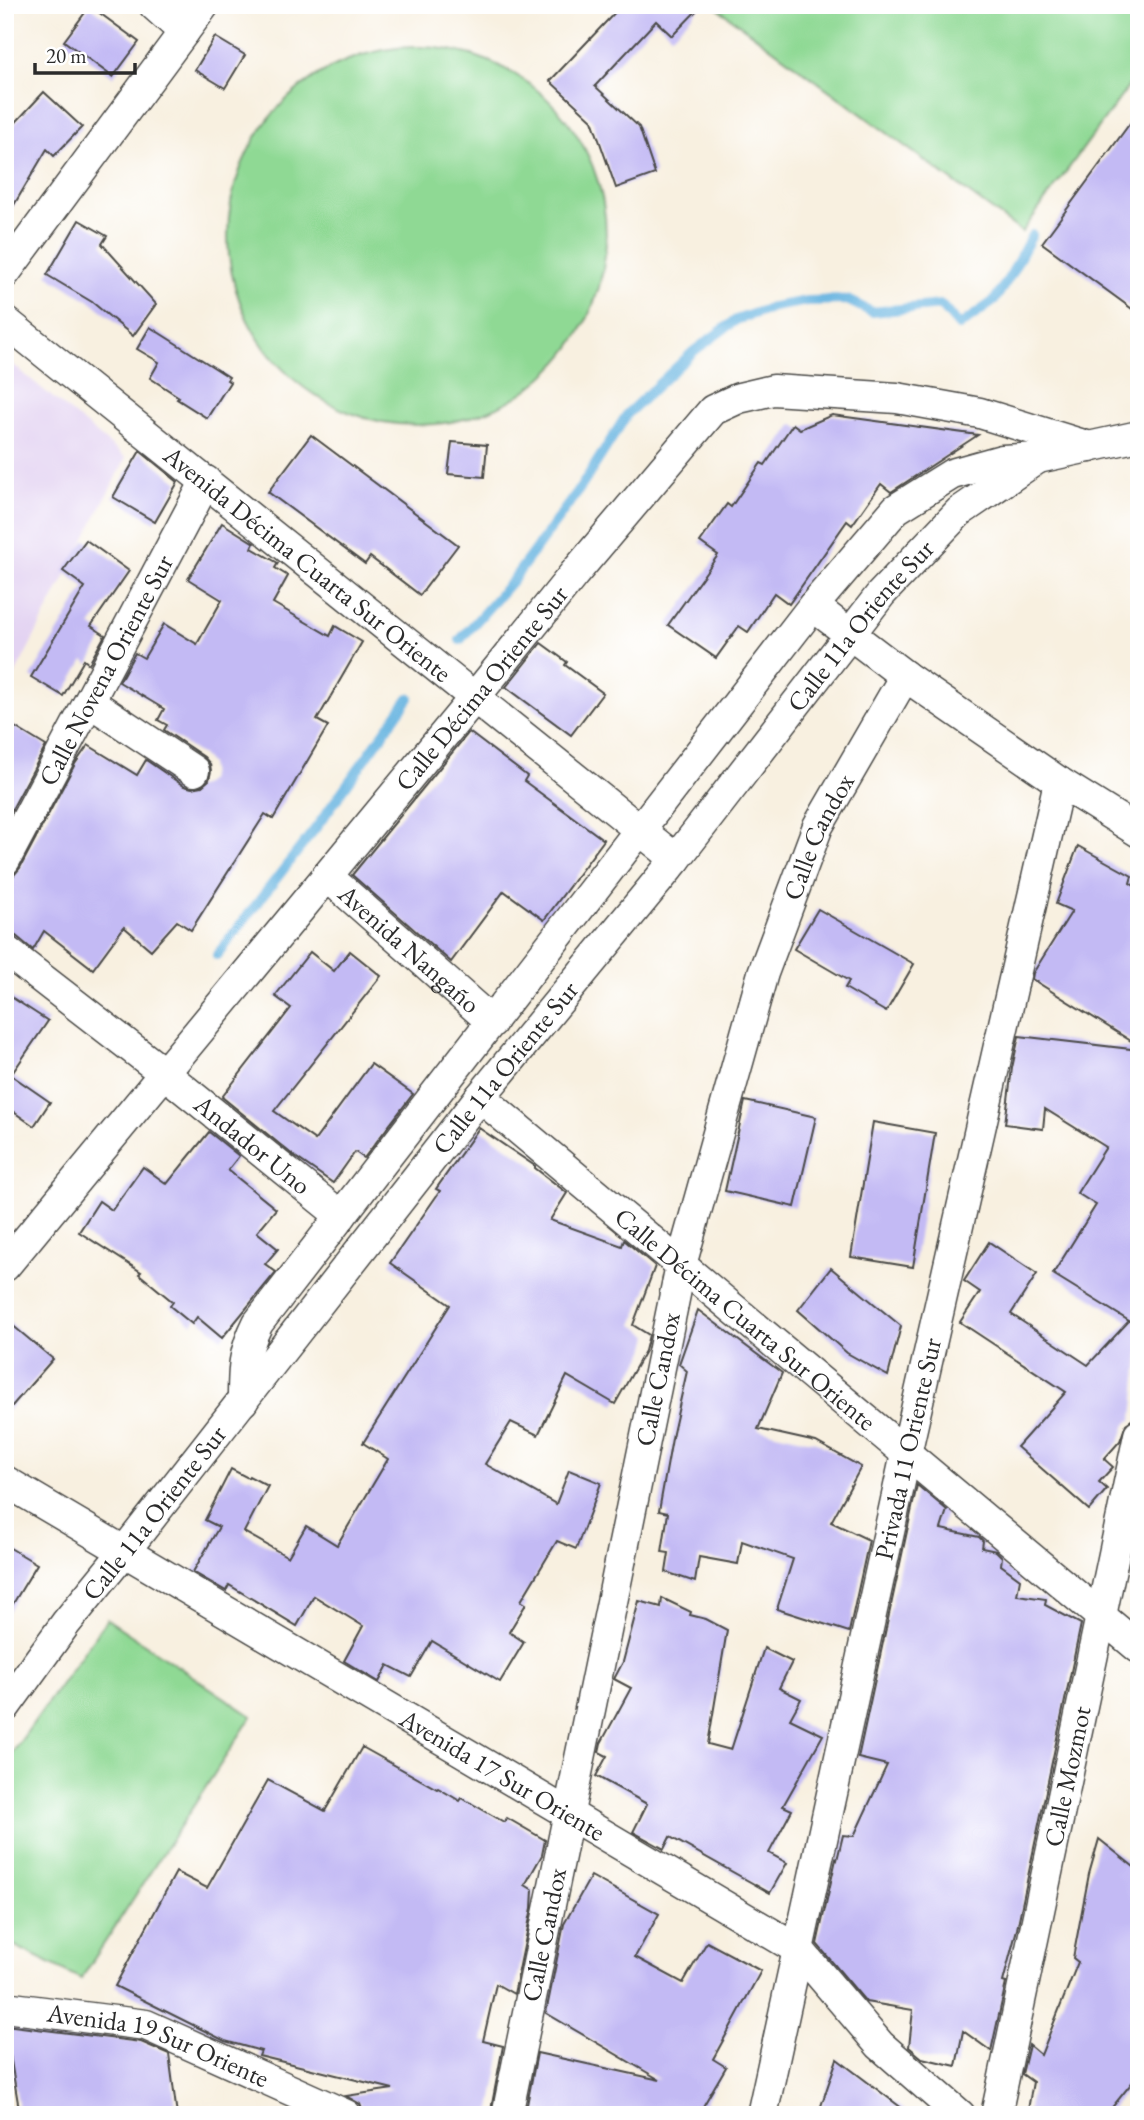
<svg xmlns="http://www.w3.org/2000/svg" width="1144" height="2120" font-family="'EB Garamond',serif">
	<style>
		.built { fill: #e3d3f2 }
		.green { fill: #8fd994; stroke: #5d8260; stroke-width: 2 }
		.lines { fill: none; stroke-linecap: round; stroke-linejoin: round }
		.stream { stroke: #66b4e0; stroke-width: 10 }
		.building { fill: #c3baf4 }
		.street-casing { stroke: #4a4946; stroke-width: 33 }
		.street { stroke: #fff; stroke-width: 30 }
		.labels { text-anchor: middle; stroke-width: 6; stroke-linejoin: round; paint-order: stroke }
		.street-label { font-size: 26px; fill: #2b2b2b; stroke: #fff }
	</style>
	<rect width="100%" height="100%" fill="#fff"/>
	<filter id="ink" filterUnits="userSpaceOnUse"><feTurbulence type="fractalNoise" baseFrequency=".0143" numOctaves="2"/><feDisplacementMap in="SourceGraphic" scale="14" xChannelSelector="R" yChannelSelector="G"/><feConvolveMatrix kernelMatrix="1 2 1 2 8 2 1 2 1" color-interpolation-filters="sRGB"/></filter>
	<filter id="wash" filterUnits="userSpaceOnUse"><feTurbulence type="fractalNoise" baseFrequency=".00686" numOctaves="4" result="noise"/><feDisplacementMap in="SourceGraphic" scale="28" xChannelSelector="R" yChannelSelector="G"/><feGaussianBlur stdDeviation="1.57" result="paint"/><feColorMatrix in="noise" values="0 0 0 0 0 0 0 0 0 0 0 0 0 0 0 0 0 1.4 0 .05"/><feComposite in="paint" operator="in"/></filter>
	<g filter="url(#wash)">
		<rect width="100%" height="100%" fill="#f8f0e0"/>
		<polygon class="built" points="5,358 126,458 5,694"/>
		<g class="green">
			<polygon points="713,5 1139,5 1139,72 1022,232"/>
			<circle cx="417" cy="236" r="189"/>
			<polygon points="107,1619 252,1716 81,1979 5,1941 5,1763"/>
		</g>
		<g class="lines">
			<g class="stream">
				<polyline points="460,640 512,581 581,487 628,413 694,351 736,320 773,307 807,301 847,300 872,312 941,305 959,326 994,301 1010,276 1032,235"/>
				<polyline points="217,955 318,825 409,698"/>
			</g>
		</g>
		<g id="blocks">
			<g class="building">
				<polygon points="622,5 702,5 672,36 656,21 595,86 639,127 655,174 616,188 592,120 550,81"/>
				<polygon points="90,6 139,42 113,77 64,41"/>
				<polygon points="215,37 245,55 225,88 195,70"/>
				<polygon points="44,92 82,127 54,156 47,149 5,220 5,134"/>
				<polygon points="1139,111 1139,314 1042,243"/>
				<polygon points="79,220 107,236 102,244 156,304 133,336 92,302 47,275"/>
				<polygon points="150,327 229,377 227,380 230,382 207,418 177,399 179,397 150,378 159,362 137,349"/>
				<polygon points="832,415 978,435 891,492 881,484 852,525 847,521 789,604 774,593 748,632 739,626 716,658 668,625 718,555 700,542 727,504 731,507 761,463 765,465 793,424 800,429"/>
				<polygon points="311,435 458,545 420,595 370,557 365,564 268,492"/>
				<polygon points="452,442 487,445 484,477 448,474"/>
				<polygon points="140,451 178,482 155,522 113,497"/>
				<polygon points="222,523 254,543 252,548 278,563 275,568 288,576 273,603 330,636 335,626 362,642 317,720 328,726 273,819 265,814 191,930 177,921 151,950 124,927 93,969 44,931 33,950 16,936 5,933 5,877 14,875 20,868 75,764 88,745 137,775 146,760 184,786 192,788 202,786 209,780 211,771 210,764 204,757 164,730 167,725 158,720 164,709 119,682 135,653 144,658 164,624 197,644 222,600 188,579"/>
				<polygon points="86,540 129,571 91,626 105,635 89,664 84,660 63,696 31,677 85,587 63,571"/>
				<polygon points="541,643 567,662 565,665 603,693 571,735 506,687"/>
				<polygon points="5,721 46,746 5,822"/>
				<polygon points="469,732 527,776 524,781 604,840 544,920 504,891 451,962 352,875"/>
				<polygon points="1078,846 1132,876 1130,883 1139,889 1139,1046 1032,979 1033,973 1072,911 1056,904"/>
				<polygon points="818,909 914,964 886,1012 845,988 849,981 794,949"/>
				<polygon points="350,951 381,976 274,1111 315,1140 371,1064 413,1094 364,1158 355,1152 333,1183 294,1156 222,1097 291,1008 275,996 310,952 334,971"/>
				<polygon points="5,993 48,1021 11,1075 50,1102 34,1126 5,1106"/>
				<polygon points="1019,1036 1139,1050 1139,1358 1133,1419 1126,1424 1120,1441 1104,1459 1113,1467 1099,1482 1107,1489 1089,1510 1017,1447 1066,1392 960,1322 980,1292 964,1281 989,1242 1037,1274 1011,1314 1088,1365 1129,1321 1053,1274 1096,1205 1077,1193 1106,1147 1045,1109 1043,1129 1005,1124 1012,1068"/>
				<polygon points="745,1101 816,1117 795,1207 725,1191"/>
				<polygon points="873,1122 935,1133 913,1267 851,1257"/>
				<polygon points="479,1128 535,1166 535,1168 567,1193 550,1220 622,1246 624,1240 655,1266 633,1325 649,1335 645,1351 615,1404 567,1376 538,1435 511,1422 485,1464 556,1504 569,1470 601,1483 576,1549 557,1541 521,1601 526,1604 509,1632 524,1642 500,1682 432,1641 411,1677 388,1665 379,1682 344,1661 363,1626 314,1596 297,1626 229,1585 226,1591 193,1572 219,1527 205,1520 231,1469 248,1478 249,1476 268,1486 244,1532 288,1557 306,1526 337,1545 388,1459 363,1443 450,1305 390,1263 440,1191 436,1189"/>
				<polygon points="209,1132 239,1156 228,1170 276,1209 257,1232 278,1249 265,1264 276,1272 222,1338 197,1317 192,1324 170,1306 173,1302 139,1274 141,1272 79,1232 99,1201 112,1210 143,1167 167,1184"/>
				<polygon points="831,1268 901,1326 888,1376 847,1353 798,1310"/>
				<polygon points="698,1310 782,1373 758,1429 816,1442 861,1467 831,1522 869,1540 849,1632 777,1609 793,1559 742,1541 738,1564 699,1557 695,1582 666,1572 669,1553 662,1552 668,1513 659,1511 673,1433 687,1371 679,1364"/>
				<polygon points="5,1319 53,1359 5,1414"/>
				<polygon points="917,1485 947,1510 941,1529 979,1537 983,1541 982,1548 996,1551 1002,1557 1001,1565 1020,1579 1017,1595 1046,1599 1045,1605 1081,1624 1017,1929 1003,1982 1006,1983 991,2051 963,2031 956,2066 922,2058 909,2047 913,2010 866,2002 817,1944 836,1859 837,1860 843,1835 854,1836 887,1765 858,1758"/>
				<polygon points="5,1545 37,1564 5,1617"/>
				<polygon points="662,1598 691,1612 690,1615 706,1619 727,1630 708,1744 731,1750 764,1648 792,1662 779,1688 801,1699 790,1719 823,1735 783,1806 792,1810 769,1853 787,1863 770,1893 670,1837 664,1849 633,1832 647,1804 596,1776 607,1756 599,1752 601,1743 631,1688 614,1679 623,1662 639,1601 661,1607"/>
				<polygon points="362,1747 437,1789 438,1788 460,1801 462,1798 504,1822 507,1818 545,1840 542,1855 525,1885 533,1890 532,1908 514,1994 496,1984 483,2041 503,2046 490,2115 389,2115 362,2109 360,2104 346,2096 393,2089 259,2056 261,2051 225,2041 115,1986 176,1872 207,1888 268,1780 325,1811"/>
				<polygon points="1099,1839 1139,1871 1139,2074 1106,2115 1027,2115 1033,2082 1022,2074 1029,2045 1041,2055 1078,1962 1073,1958 1089,1874"/>
				<polygon points="591,1876 659,1914 635,1957 683,1983 707,1942 761,1971 713,2059 726,2067 698,2115 525,2115 537,2053 660,2080 546,2013 564,1924"/>
				<polygon points="5,2025 141,2042 169,2054 177,2115 20,2115"/>
				<polygon points="837,2059 911,2115 818,2115"/>
			</g>
		</g>
	</g>
	<g filter="url(#ink)">
		<use href="#blocks" fill-opacity="0" stroke="#4a4946" stroke-width="2"/>
		<g class="lines">
			<defs>
				<g id="street">
					<polyline points="154,5 184,32"/>
					<polyline points="5,273 204,5"/>
					<path id="s1" d="M5,321L676,859"/>
					<polyline points="813,606 905,676 1059,782 1139,832"/>
					<polyline points="90,702 194,771"/>
					<path id="s2" d="M5,860L206,481"/>
					<path id="s3" d="M327,876L492,1022"/>
					<path id="s4" d="M5,950L164,1073L341,1216"/>
					<path id="s5" d="M480,1097L1139,1648"/>
					<path id="s6" d="M5,1266L475,697L574,574L713,410L739,398L773,390L897,398L980,413L1090,447"/>
					<path d="M243,1401C243,1369 243,1353 258,1323L813,606L896,509L952,474L1002,460L1038,458L1139,436"/>
					<path id="s7" d="M5,1481L799,1950L880,2045L960,2115"/>
					<path id="s8" d="M5,1707L66,1623L124,1552L480,1097L676,859L881,594L959,512L1038,458"/>
					<path id="s9" d="M5,2007L146,2025L346,2115"/>
					<path id="s10" d="M507,2115L681,1265L763,973L818,826L905,676"/>
					<path id="s11" d="M762,2115L906,1454L1059,782"/>
					<path id="s12" d="M996,2115L1139,1435"/>
				</g>
			</defs>
			<use href="#street" class="street-casing"/>
			<use href="#street" class="street"/>
		</g>
	</g>
	<g class="labels">
		<g class="street-label">
			<text dy="9" stroke="none"><textPath href="#s1" startOffset="388">Avenida Décima Cuarta Sur Oriente</textPath></text>
			<text dy="9" stroke="none"><textPath href="#s8" startOffset="1379">Calle 11a Oriente Sur</textPath></text>
			<text dy="9" stroke="none"><textPath href="#s2" startOffset="215">Calle Novena Oriente Sur</textPath></text>
			<text dy="9" stroke="none"><textPath href="#s6" startOffset="749">Calle Décima Oriente Sur</textPath></text>
			<text dy="9" stroke="none"><textPath href="#s10" startOffset="1318">Calle Candox</textPath></text>
			<text dy="9" stroke="none"><textPath href="#s3" startOffset="110">Avenida Nangaño</textPath></text>
			<text dy="9" stroke="none"><textPath href="#s8" startOffset="812">Calle 11a Oriente Sur</textPath></text>
			<text dy="9" stroke="none"><textPath href="#s4" startOffset="315">Andador Uno</textPath></text>
			<text dy="9" stroke="none"><textPath href="#s5" startOffset="346">Calle Décima Cuarta Sur Oriente</textPath></text>
			<text dy="9" stroke="none"><textPath href="#s10" startOffset="751">Calle Candox</textPath></text>
			<text dy="9" stroke="none"><textPath href="#s11" startOffset="682">Privada 11 Oriente Sur</textPath></text>
			<text dy="9" stroke="none"><textPath href="#s8" startOffset="245">Calle 11a Oriente Sur</textPath></text>
			<text dy="9" stroke="none"><textPath href="#s7" startOffset="578">Avenida 17 Sur Oriente</textPath></text>
			<text dy="9" stroke="none"><textPath href="#s12" startOffset="346">Calle Mozmot</textPath></text>
			<text dy="9" stroke="none"><textPath href="#s10" startOffset="184">Calle Candox</textPath></text>
			<text dy="9" stroke="none"><textPath href="#s9" startOffset="159">Avenida 19 Sur Oriente</textPath></text>
		</g>
	</g>
	<rect width="1144" height="2120" fill="none" stroke="#fff" stroke-width="28"/>
	<path d="M35 63v10h100v-10" fill="none" stroke="#2b2b2b" stroke-width="3.5"/>
	<text x="46" y="63" font-size="21" fill="#2b2b2b" stroke="#ffffff" stroke-width="5" paint-order="stroke">20 m</text>
</svg>
